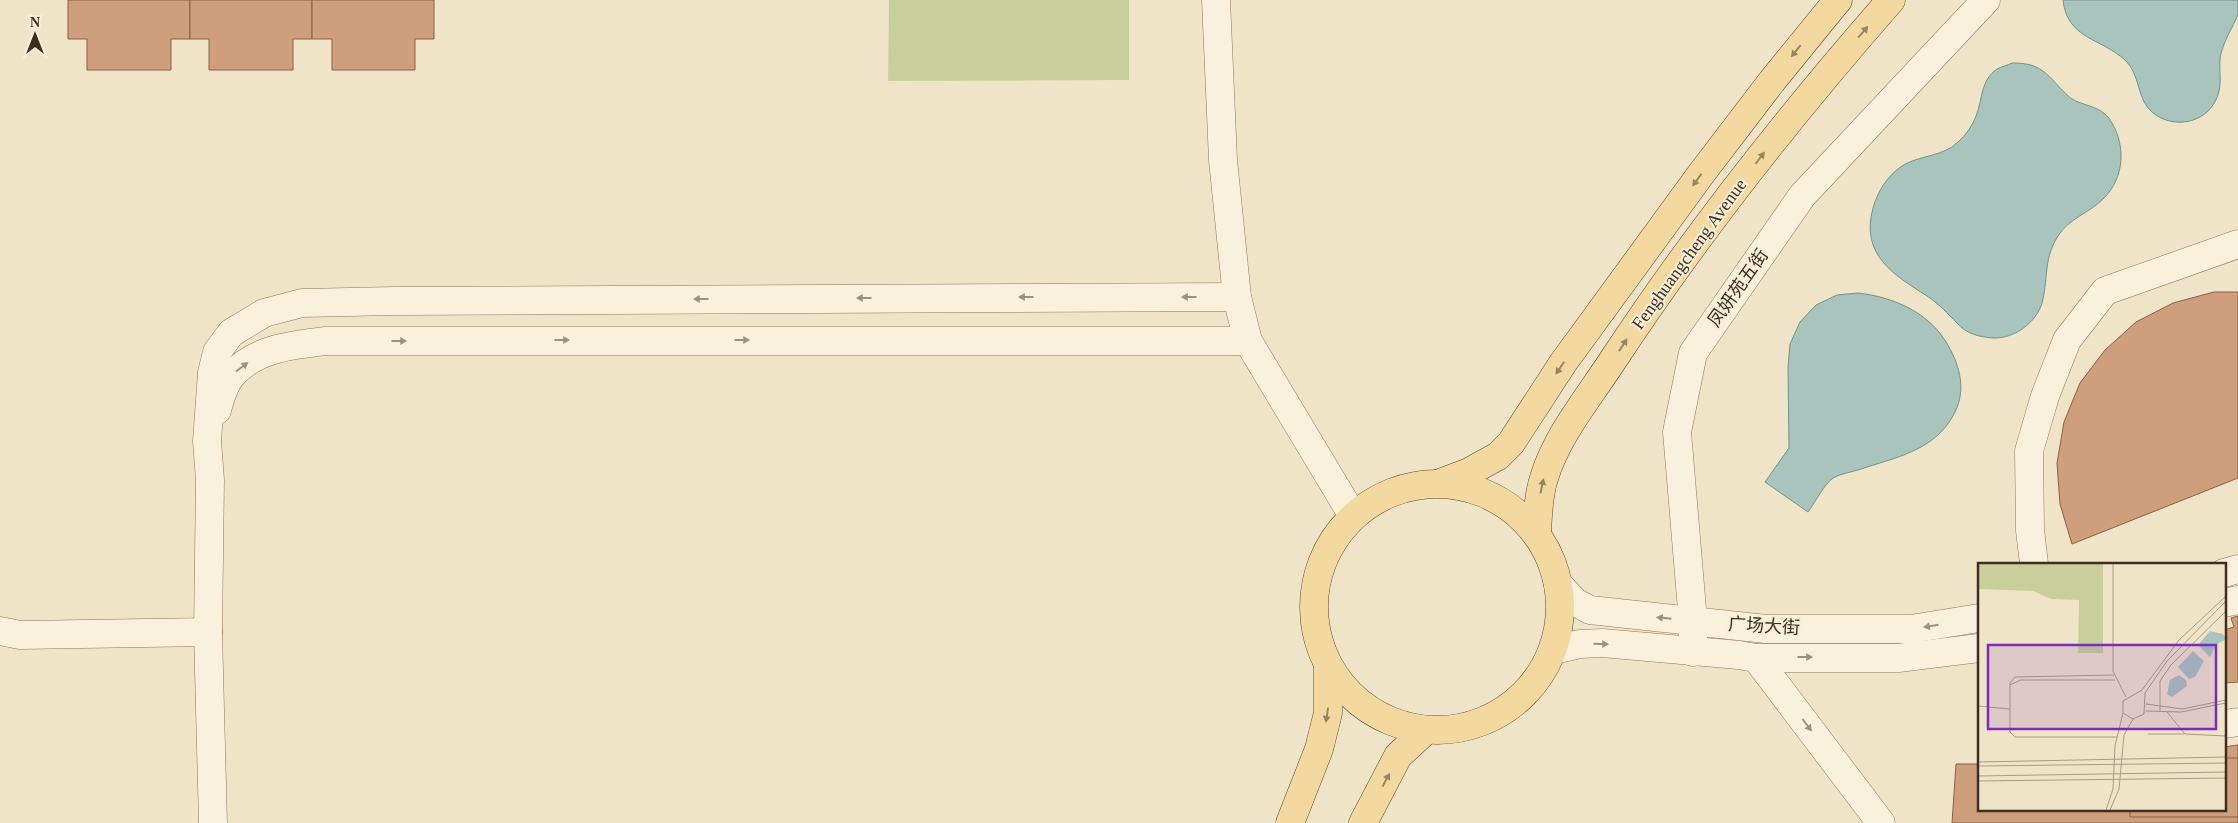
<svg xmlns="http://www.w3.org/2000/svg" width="2238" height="823" font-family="'Times New Roman','Noto Sans SC',serif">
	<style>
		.green { fill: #c9cf9b }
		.water { fill: #a9c4bc; stroke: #6f938a }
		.building { fill: #cf9f7d; stroke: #8d5f41 }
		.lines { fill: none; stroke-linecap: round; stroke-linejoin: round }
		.minor-casing { stroke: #8d765c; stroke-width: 29 }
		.major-casing { stroke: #5b4430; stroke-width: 29 }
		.minor { stroke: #faf1dc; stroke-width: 28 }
		.major { stroke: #f3d9a0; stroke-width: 28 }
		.oneway { fill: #988460 }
		.oneway2 { fill: #9c907e }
		.labels { text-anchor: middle; stroke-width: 4; stroke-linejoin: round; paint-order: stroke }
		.street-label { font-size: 18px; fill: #3d2e20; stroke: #f7eed8 }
		.inset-road { fill: none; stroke: #a89b85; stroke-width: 1 }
		.view { fill: #7b2cbf; fill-opacity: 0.15; stroke: #7b2cbf; stroke-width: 2.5 }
		.inset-edge { fill: none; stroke: #3d2e20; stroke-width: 2.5 }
	</style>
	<rect width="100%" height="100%" fill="#f0e4c8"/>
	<polygon class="green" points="889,0 1129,0 1129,80 888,81"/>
	<g class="water">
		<path d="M2063,0H2238C2238,4 2238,11 2238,15C2232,28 2225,39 2221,53C2218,66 2222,79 2219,91C2212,122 2176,131 2153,113C2136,99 2141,75 2125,60C2101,38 2067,39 2063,0Z"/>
		<path d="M2012,63C2037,63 2044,70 2060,88C2064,91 2067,96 2072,99C2082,105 2096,106 2105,114C2108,116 2110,120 2112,123C2126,147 2124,178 2104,198C2090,213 2069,218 2058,236C2044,258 2048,276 2043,299C2039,321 2015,339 1993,338C1980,337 1966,334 1957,323C1948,314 1938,303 1927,296C1894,275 1860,255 1873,208C1878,191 1887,176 1902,166C1919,155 1943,157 1958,142C1966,135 1972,126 1976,116C1983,99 1980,81 1997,69C2001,67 2008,65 2012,63Z"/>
		<path d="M1858,293C1894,297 1931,313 1949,347C1960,367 1966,390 1955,412C1936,451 1896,457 1858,470C1851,472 1840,474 1833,478C1825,483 1814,504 1808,512L1765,482L1789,448L1788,367L1790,344L1800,322L1816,305L1837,295Z"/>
	</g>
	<g class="building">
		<polygon points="68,0 190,0 190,39 171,39 171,70 87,70 87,39 68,39"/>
		<polygon points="190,0 312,0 312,39 293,39 293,70 209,70 209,39 190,39"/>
		<polygon points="312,0 434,0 434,39 415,39 415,70 332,70 332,39 312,39"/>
		<polygon points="2214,292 2238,292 2238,478 2072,544 2060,504 2057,463 2064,422 2080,383 2105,350 2136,322 2173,303"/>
		<polygon points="2238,616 2238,682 2224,683 2224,630 2234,627 2231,618"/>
		<polygon points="2238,745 2238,823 1952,823 1956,764 1979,764 1979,809 2224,809 2224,747"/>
		<polygon points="2224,758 2238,758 2238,817 2130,817 2130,809 2224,809"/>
	</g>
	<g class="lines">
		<defs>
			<g id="minor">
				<polyline points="1216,0 1223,160 1237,297 1248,341 1353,516"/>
				<path d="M217,410C220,399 224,384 232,375C256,348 293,345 326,341H1248"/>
				<polyline points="2034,564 2030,530 2029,451 2045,396 2067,340 2105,291 2238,244"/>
				<polyline points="2224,573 2238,569"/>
				<polyline points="1558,584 1575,602 1590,610 1766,629 1911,629 1979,618"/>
				<polyline points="2224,603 2238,600"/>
				<polyline points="0,631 20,635 208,632"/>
				<polyline points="1553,650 1580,644 1602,643 1739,655 1756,658 1898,658 1979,648"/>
				<polyline points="1693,652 1693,621 1677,432 1693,353 1802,196 1986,0"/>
				<polyline points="1756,658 1881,823"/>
				<polyline points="2224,724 2238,722"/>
				<polyline points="213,823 208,632 210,480 207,441 212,373 217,352 231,333 264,313 302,303 394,301 1237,297"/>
			</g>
			<g id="major">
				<polyline points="1440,483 1469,472 1498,456 1511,443 1563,363 1701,174 1772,81 1838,0"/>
				<circle cx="1437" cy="607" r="123"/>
				<path d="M1537,534C1538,515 1538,496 1544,478C1557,435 1589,397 1613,360C1696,234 1791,114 1891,0"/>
				<polyline points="1290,823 1319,749 1328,713 1328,666"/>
				<polyline points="1363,823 1398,756 1426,730"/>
			</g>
		</defs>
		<use href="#minor" class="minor-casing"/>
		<use href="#major" class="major-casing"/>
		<use href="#minor" class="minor"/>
		<use href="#major" class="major"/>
	</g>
	<defs><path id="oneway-solid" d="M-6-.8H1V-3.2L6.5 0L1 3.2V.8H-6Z" transform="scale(1.25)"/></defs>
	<g class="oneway">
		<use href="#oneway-solid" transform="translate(1863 32) rotate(-49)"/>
		<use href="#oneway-solid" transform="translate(1796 51) rotate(129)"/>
		<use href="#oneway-solid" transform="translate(1760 158) rotate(-53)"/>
		<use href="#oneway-solid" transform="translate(1697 180) rotate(126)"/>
		<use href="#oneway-solid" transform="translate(1623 345) rotate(-57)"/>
		<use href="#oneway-solid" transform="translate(1560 368) rotate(124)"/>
		<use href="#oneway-solid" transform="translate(1542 486) rotate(-78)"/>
		<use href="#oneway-solid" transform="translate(1327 715) rotate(99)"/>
		<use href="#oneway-solid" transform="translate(1386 780) rotate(-62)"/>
	</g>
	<g class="oneway2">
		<use href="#oneway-solid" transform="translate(1026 297) rotate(180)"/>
		<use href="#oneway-solid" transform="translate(1189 297) rotate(180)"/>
		<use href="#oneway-solid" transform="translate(864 298) rotate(180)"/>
		<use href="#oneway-solid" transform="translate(701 299) rotate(180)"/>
		<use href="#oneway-solid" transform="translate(562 340)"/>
		<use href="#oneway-solid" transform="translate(742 340)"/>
		<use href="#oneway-solid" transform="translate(399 341)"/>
		<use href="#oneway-solid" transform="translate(242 367) rotate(-37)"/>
		<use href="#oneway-solid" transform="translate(1664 618) rotate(-174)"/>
		<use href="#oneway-solid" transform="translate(1931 626) rotate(171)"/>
		<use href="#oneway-solid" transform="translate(1601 644) rotate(1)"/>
		<use href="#oneway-solid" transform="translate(1805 657)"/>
		<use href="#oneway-solid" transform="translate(1807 725) rotate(53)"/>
	</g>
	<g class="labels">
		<g class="street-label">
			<text transform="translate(1689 254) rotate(-54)" y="6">Fenghuangcheng Avenue</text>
			<text transform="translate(1738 288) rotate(-55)" y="6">凤妍苑五街</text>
			<text transform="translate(1764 626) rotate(3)" y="6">广场大街</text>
		</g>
	</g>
	<g transform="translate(1978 563)">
		<rect width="248" height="248" fill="#f0e4c8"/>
		<path d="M0,1H125V90H100L101,37L73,36L55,28L0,26Z" fill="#c9cf9b"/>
		<path d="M232,68L245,71L248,76L238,82L232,94L220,82ZM215,88L226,98L217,114L211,116L200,104ZM201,112L208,117L209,123L194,134L189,131L192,117Z" fill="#a9c4bc"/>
		<path class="inset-road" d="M135,1V108L148,134M136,112L37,114L32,120V169L37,174H139M32,122L43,117H137M168,141L204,146L248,137M0,143L31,146M168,148L203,149L248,140M182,148V118L193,102L248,48M189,149L207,171L248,173M155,156L145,150V138L164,127L201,77L248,33M155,156L166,151L167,130L189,98L248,38M170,171H206M0,199L248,194M0,203L248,200M0,213L248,209M0,218L248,215M128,247L135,226L137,183L145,150M132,247L141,226L146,172L155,156"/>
		<path class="view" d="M10,82H238V166H10Z"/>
		<rect width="248" height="248" class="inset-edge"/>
	</g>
	<g transform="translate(35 35)" stroke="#f7eed8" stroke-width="4" paint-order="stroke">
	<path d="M0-4L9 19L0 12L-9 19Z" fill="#3d2e20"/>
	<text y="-8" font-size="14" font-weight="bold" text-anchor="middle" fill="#3d2e20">N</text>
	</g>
</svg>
